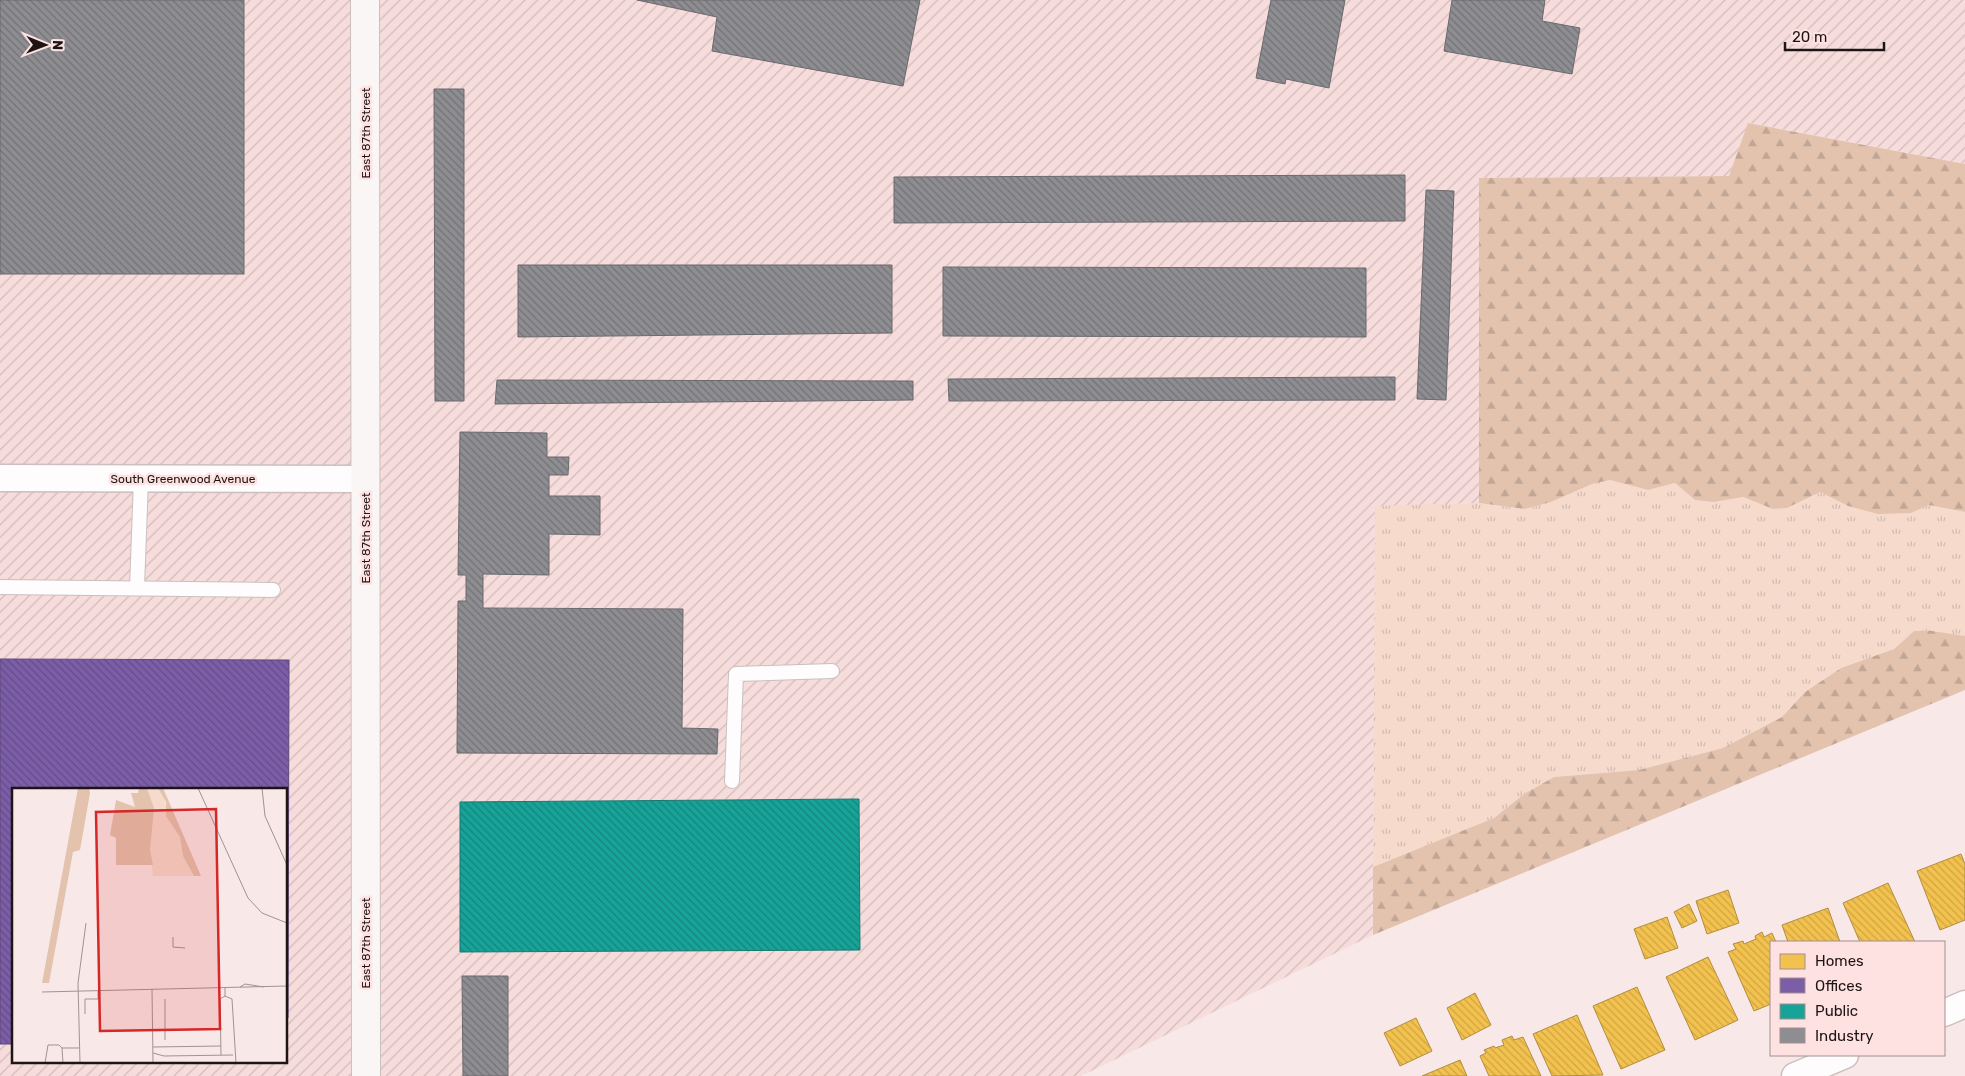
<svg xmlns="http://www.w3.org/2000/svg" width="1965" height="1076" font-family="Rubik,sans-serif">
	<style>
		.industrial { fill: url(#industrial-furrows); fill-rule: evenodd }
		.grass { fill: url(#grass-tufts) }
		.forest { fill: url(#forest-firs) }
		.homes { fill: url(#homes-back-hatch); stroke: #b28d3d }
		.offices { fill: url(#offices-back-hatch); stroke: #5f487b }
		.public { fill: url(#public-back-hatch); stroke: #197870 }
		.industry { fill: url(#industry-back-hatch); stroke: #6c696c }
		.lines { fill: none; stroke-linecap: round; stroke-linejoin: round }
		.service-casing { stroke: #cbbfbf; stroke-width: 16 }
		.minor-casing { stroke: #cbbfbf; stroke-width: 29 }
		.secondary-casing { stroke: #cbbfbf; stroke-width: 30 }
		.service { stroke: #fefcfc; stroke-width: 14 }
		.minor { stroke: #fefcfc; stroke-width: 26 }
		.secondary { stroke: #fbf6f6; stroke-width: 28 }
		.labels { text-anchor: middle; stroke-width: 5; stroke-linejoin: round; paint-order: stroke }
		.street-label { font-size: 12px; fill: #1e1414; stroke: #fee2e2 }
		.inset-road { fill: none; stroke: #a19393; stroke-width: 1 }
		.view { fill: #d62828; fill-opacity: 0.15; stroke: #d62828; stroke-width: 2.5 }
		.inset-edge { fill: none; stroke: #1e1414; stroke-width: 2.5 }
	</style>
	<defs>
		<pattern id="industrial-furrows" width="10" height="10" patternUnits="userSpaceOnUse" patternTransform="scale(1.25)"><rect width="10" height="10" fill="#f7dcdc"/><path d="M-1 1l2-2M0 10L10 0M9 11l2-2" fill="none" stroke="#d3bcbc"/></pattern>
		<pattern id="grass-tufts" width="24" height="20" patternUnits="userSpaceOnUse" patternTransform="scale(1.25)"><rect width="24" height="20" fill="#f6dbcd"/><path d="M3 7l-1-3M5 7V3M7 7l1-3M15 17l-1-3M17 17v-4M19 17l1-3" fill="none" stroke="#d2bbaf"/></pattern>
		<pattern id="forest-firs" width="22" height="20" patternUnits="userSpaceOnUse" patternTransform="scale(1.25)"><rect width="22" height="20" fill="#e3c2ae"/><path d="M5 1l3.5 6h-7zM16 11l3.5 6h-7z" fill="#c2a695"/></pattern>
		<pattern id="homes-back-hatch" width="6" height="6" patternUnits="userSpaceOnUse" patternTransform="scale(1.25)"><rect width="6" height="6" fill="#f2c14e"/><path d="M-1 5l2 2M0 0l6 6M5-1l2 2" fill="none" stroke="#cfa543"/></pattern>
		<pattern id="offices-back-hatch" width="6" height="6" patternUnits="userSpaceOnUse" patternTransform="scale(1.25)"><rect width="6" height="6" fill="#7b5ea7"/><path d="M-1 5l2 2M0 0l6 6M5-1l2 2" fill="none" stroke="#644c87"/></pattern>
		<pattern id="public-back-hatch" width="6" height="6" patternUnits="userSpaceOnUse" patternTransform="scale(1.25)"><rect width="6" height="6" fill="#17a398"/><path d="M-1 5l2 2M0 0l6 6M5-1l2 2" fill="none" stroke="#14847b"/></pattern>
		<pattern id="industry-back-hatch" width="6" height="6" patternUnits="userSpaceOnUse" patternTransform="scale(1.25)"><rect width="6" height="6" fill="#8d8d92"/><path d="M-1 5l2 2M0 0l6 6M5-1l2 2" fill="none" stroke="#737276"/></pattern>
	</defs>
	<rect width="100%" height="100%" fill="#f8e8e8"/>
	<path class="industrial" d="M0,0H1965V164L1749,123L1729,176L1479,178V503L1375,507L1373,935L1081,1076H0ZM14,790H286V1062H14Z"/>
	<polygon class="grass" points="1610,480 1648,490 1675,483 1695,500 1714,502 1743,497 1773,509 1787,508 1820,492 1848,506 1911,513 1929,505 1965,512 1965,636 1914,631 1894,649 1841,668 1805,692 1782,717 1723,748 1639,770 1554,777 1524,794 1494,818 1373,867 1375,506 1479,503 1525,509 1551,502 1592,484"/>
	<g class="forest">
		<polygon points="1748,123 1965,164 1965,512 1929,505 1911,513 1878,514 1848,506 1820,492 1787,508 1773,509 1743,497 1714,502 1695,500 1675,483 1648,490 1610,480 1592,484 1551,502 1525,509 1479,503 1479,178 1729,176"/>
		<polygon points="1914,631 1932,631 1965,636 1965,690 1373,935 1373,867 1494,818 1524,794 1554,777 1639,770 1723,748 1782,717 1805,692 1841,668 1894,649"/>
	</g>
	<g class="homes">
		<polygon points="1961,854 1965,864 1965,920 1940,930 1917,871"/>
		<polygon points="1888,883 1915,942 1860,942 1843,903"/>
		<polygon points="1728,890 1739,923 1707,934 1696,901"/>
		<polygon points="1689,904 1697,921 1682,928 1674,912"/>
		<polygon points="1828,908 1840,942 1788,942 1782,925"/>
		<polygon points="1667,917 1678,948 1645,959 1634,929"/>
		<polygon points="1762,932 1764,937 1772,933 1776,942 1771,942 1771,1004 1754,1011 1728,952 1736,949 1733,944 1743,941 1744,944 1756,939 1755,936"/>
		<polygon points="1708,957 1738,1020 1695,1040 1666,977"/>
		<polygon points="1637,987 1665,1050 1621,1069 1593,1006"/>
		<polygon points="1475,993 1491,1025 1462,1040 1447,1008"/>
		<polygon points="1577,1015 1603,1075 1552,1076 1533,1034"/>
		<polygon points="1416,1018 1432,1051 1400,1066 1384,1033"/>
		<polygon points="1512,1036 1514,1040 1523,1037 1541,1076 1489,1076 1480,1056 1486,1053 1484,1050 1494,1046 1495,1048 1504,1045 1502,1040"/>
		<polygon points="1460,1060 1467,1076 1422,1076"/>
	</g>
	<polygon class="offices" points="0,659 289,660 288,1018 286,1018 286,790 14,790 14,1044 0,1044"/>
	<polygon class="public" points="859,799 860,950 460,952 460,802"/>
	<g class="industry">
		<rect x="0" y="0" width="244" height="274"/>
		<polygon points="637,0 920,0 903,86 712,51 717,17"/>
		<polygon points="1271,0 1345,0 1329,88 1286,79 1285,84 1256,78"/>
		<polygon points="1452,0 1545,0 1542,21 1580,28 1572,74 1444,51"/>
		<polygon points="434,89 464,89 464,401 435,401"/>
		<polygon points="1405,175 1405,221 894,223 894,177"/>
		<polygon points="1426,190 1454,191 1446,400 1417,399"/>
		<polygon points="518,265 892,265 892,333 518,337"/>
		<polygon points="943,267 1366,268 1366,337 943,336"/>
		<polygon points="1395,377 1395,400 949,401 948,379"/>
		<polygon points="497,380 913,381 913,400 495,404"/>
		<polygon points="460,432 547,433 547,457 569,457 568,475 549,475 549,496 600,496 600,535 549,534 549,575 483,574 483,608 683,609 682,728 718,729 717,754 457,753 458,601 466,601 466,575 458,575"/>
		<polygon points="462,976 508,976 508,1076 463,1076"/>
	</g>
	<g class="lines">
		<defs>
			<g id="service">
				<polyline points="0,587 273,590"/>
				<polyline points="137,588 141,479"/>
				<polyline points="732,781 736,674 832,671"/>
			</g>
			<g id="minor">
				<polyline points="0,478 366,479"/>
				<polyline points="1944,1013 1965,1004"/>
				<polyline points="1795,1076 1845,1055"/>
			</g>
			<polyline id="secondary" points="365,0 366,1076"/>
		</defs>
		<use href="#service" class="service-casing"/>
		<use href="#minor" class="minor-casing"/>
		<use href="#secondary" class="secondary-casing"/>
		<use href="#service" class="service"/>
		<use href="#minor" class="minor"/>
		<use href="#secondary" class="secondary"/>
	</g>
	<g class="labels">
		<g class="street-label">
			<text transform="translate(366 133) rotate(-90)" y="4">East 87th Street</text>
			<text x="183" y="483">South Greenwood Avenue</text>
			<text transform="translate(366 538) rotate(-90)" y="4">East 87th Street</text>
			<text transform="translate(366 943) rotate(-90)" y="4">East 87th Street</text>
		</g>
	</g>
	<g transform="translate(12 788)">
		<rect width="275" height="275" fill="#f8e8e8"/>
		<path d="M135,0H146L152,9L156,30L168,49L171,68L182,88H141L138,62L140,14Z" fill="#f6dbcd"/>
		<path d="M66,0H77L78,5L68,62L61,64L37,195H30ZM127,0H135L142,20L138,62L141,77H104V50L98,47L104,12L123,19L119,5H126ZM146,0H151L189,88H182L171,68L168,49L154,28V14Z" fill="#e3c2ae"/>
		<path class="inset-road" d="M186,0L236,110L250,125L275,135M250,0L253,28L275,77M161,149V159L173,160M228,199L233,196L252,199M213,200V208L220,211L224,275M140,201L141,275M30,204L275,198M153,211V252M73,226V211H86V202M141,259L209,258M141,265L152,268L221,267M209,267L208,211L213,208M33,275L36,257H47L50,260M51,275L50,260H67M68,275L66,195L74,135"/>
		<path class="view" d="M204,21L208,241L88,243L84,24Z"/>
		<rect width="275" height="275" class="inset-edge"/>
	</g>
	<rect x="1770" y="941" width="175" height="115" fill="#fee2e2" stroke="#a49090"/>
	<rect x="1780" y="954" width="25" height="15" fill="#f2c14e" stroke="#a49090"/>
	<text x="1815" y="966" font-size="15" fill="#1e1414">Homes</text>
	<rect x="1780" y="978" width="25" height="15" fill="#7b5ea7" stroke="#a49090"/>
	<text x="1815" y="991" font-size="15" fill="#1e1414">Offices</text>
	<rect x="1780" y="1004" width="25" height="15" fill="#17a398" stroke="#a49090"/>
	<text x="1815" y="1016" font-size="15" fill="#1e1414">Public</text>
	<rect x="1780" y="1028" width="25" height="15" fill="#8d8d92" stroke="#a49090"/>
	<text x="1815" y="1041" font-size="15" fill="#1e1414">Industry</text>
	<g transform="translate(45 45) rotate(91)" stroke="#fee2e2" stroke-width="4" paint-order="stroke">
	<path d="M0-4L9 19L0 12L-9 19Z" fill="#1e1414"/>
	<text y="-8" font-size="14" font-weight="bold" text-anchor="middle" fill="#1e1414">N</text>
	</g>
	<path d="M1785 42v8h99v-8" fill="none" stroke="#1e1414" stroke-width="2.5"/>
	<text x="1792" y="42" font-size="15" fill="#1e1414" stroke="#fee2e2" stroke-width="4" paint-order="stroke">20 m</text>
</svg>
